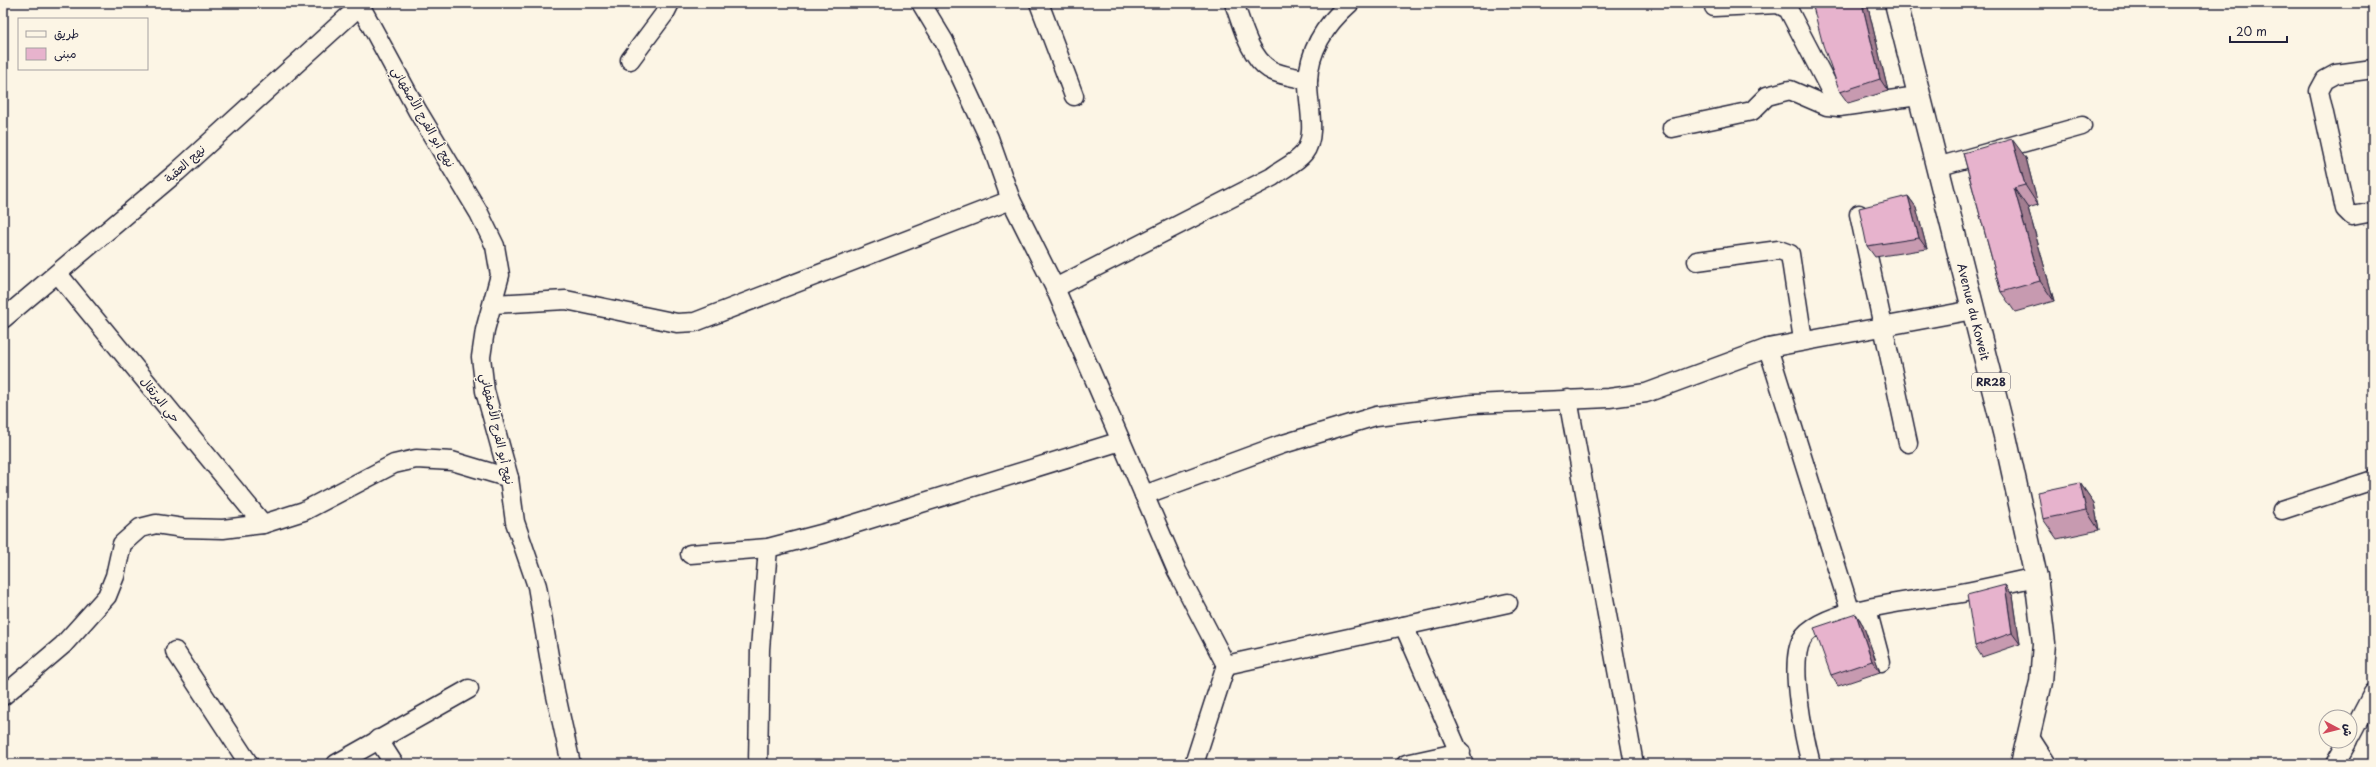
<svg xmlns="http://www.w3.org/2000/svg" width="2376" height="767" font-family="'Playpen Sans','Playpen Sans Arabic',sans-serif">
	<style>
		.lines { fill: none; stroke-linecap: round; stroke-linejoin: round }
		.minor-casing { stroke: #22223b; stroke-width: 21 }
		.major-casing { stroke: #22223b; stroke-width: 25 }
		.minor { stroke: #fcf5e5; stroke-width: 18 }
		.major { stroke: #fcf5e5; stroke-width: 22 }
		.wall { fill: #c79ab0; stroke: #22223b }
		.shaded-wall { fill: #a27d90; stroke: #22223b }
		.building { fill: #e7b3cd; stroke: #22223b }
		.labels { text-anchor: middle; stroke-width: 3; stroke-linejoin: round; paint-order: stroke }
		.shield { fill: #fcf5e5; stroke: #63616e; stroke-width: 1 }
		.shield-label { font-size: 11px; font-weight: bold; fill: #22223b }
		.street-label { font-size: 12px; fill: #22223b; stroke: #fcf5e5 }
	</style>
	<rect width="100%" height="100%" fill="#fcf5e5"/>
	<filter id="ink" filterUnits="userSpaceOnUse"><feTurbulence type="fractalNoise" baseFrequency=".025" numOctaves="2"/><feDisplacementMap in="SourceGraphic" scale="8" xChannelSelector="R" yChannelSelector="G"/><feConvolveMatrix kernelMatrix="1 2 1 2 8 2 1 2 1" color-interpolation-filters="sRGB"/></filter>
	<g filter="url(#ink)">
		<g class="lines">
			<defs>
				<g id="minor">
					<polyline points="921,3 944,41 989,138 1011,200 1055,288 1177,571 1226,665 1194,764"/>
					<polyline points="1039,3 1074,96"/>
					<path d="M1234,3C1242,24 1249,56 1269,69C1280,76 1295,77 1308,80"/>
					<polyline points="360,5 417,110 479,213 495,246 500,275 485,330 481,357 485,391 509,478 515,522 537,586 555,691 571,764"/>
					<polyline points="1714,7 1778,4 1788,9 1839,107"/>
					<polyline points="630,60 665,13 670,3"/>
					<polyline points="2373,69 2336,74 2325,80 2319,91 2345,209 2352,216 2373,212"/>
					<polyline points="1672,128 1752,111 1767,96 1790,90 1827,106 1839,107 1918,96"/>
					<polyline points="1937,167 2082,126"/>
					<polyline points="1859,214 1908,443"/>
					<polyline points="1697,261 1779,250 1790,254 1803,340"/>
					<polyline points="58,274 263,524"/>
					<path d="M1055,288L1272,177C1282,169 1296,163 1304,153C1318,135 1307,102 1308,81C1309,48 1327,23 1350,3"/>
					<polyline points="494,304 566,300 677,323 695,322 1011,200"/>
					<polyline points="3,319 177,172 363,3"/>
					<polyline points="1768,348 1851,613"/>
					<polyline points="1568,399 1634,764"/>
					<polyline points="1144,495 1280,445 1376,416 1473,404 1609,398 1646,393 1768,348 1973,310"/>
					<polyline points="2282,510 2373,480"/>
					<polyline points="690,554 768,548 825,533 1121,441"/>
					<polyline points="1867,609 1881,662"/>
					<polyline points="1404,626 1464,764"/>
					<polyline points="175,651 249,764"/>
					<polyline points="1226,665 1508,603"/>
					<polyline points="3,696 63,645 107,596 115,576 122,544 140,528 156,524 183,528 223,529 263,524 304,511 394,464 416,459 452,461 509,478"/>
					<polyline points="2029,736 2047,764"/>
					<polyline points="2350,737 2373,693"/>
					<polyline points="378,739 394,764"/>
					<polyline points="336,764 469,689"/>
					<polyline points="758,764 760,649 768,548"/>
					<polyline points="1406,764 1461,752"/>
					<path d="M1811,764C1804,737 1788,663 1802,639C1820,608 1921,600 1956,594C1983,589 2009,583 2036,577"/>
					<polyline points="2335,764 2348,741"/>
				</g>
				<polyline id="major" points="1896,3 2005,436 2036,577 2044,643 2041,682 2022,764"/>
			</defs>
			<use href="#minor" class="minor-casing"/>
			<use href="#major" class="major-casing"/>
			<use href="#minor" class="minor"/>
			<use href="#major" class="major"/>
		</g>
		<g class="wall">
			<polygon points="1812,3 1867,3 1888,91 1848,103 1840,92"/>
			<polygon points="1963,153 2026,158 2038,205 2028,208 2054,301 2015,312 2001,292"/>
			<polygon points="1908,196 1916,207 1927,249 1875,257 1867,246"/>
			<polygon points="2080,483 2094,503 2099,530 2057,539 2043,519"/>
			<polygon points="2005,585 2013,596 2020,644 1982,657 1975,646"/>
			<polygon points="1856,614 1863,625 1880,672 1838,686 1831,675"/>
		</g>
		<g class="shaded-wall">
			<polygon points="1862,3 1867,3 1888,91 1880,79"/>
			<polygon points="2012,139 2026,158 2038,205 2025,185"/>
			<polygon points="2014,188 2028,208 2054,301 2040,281"/>
			<polygon points="1908,196 1916,207 1927,249 1919,238"/>
			<polygon points="2080,483 2094,503 2099,530 2086,510"/>
			<polygon points="2005,585 2013,596 2020,644 2012,633"/>
			<polygon points="1856,614 1863,625 1880,672 1872,661"/>
		</g>
		<g class="building">
			<polygon points="1812,3 1862,3 1880,79 1840,92 1823,45"/>
			<polygon points="2012,139 2025,185 2014,188 2040,281 2001,292 1963,153"/>
			<polygon points="1908,196 1919,238 1867,246 1859,208"/>
			<polygon points="2080,483 2086,510 2043,519 2038,492"/>
			<polygon points="2005,585 2012,633 1975,646 1967,595"/>
			<polygon points="1856,614 1872,661 1831,675 1814,628"/>
		</g>
	</g>
	<g class="labels">
		<rect class="shield" x="1972" y="373" width="38" height="18" rx="3"/>
		<g class="shield-label">
			<text x="1991" y="386">RR28</text>
		</g>
		<g class="street-label">
			<text transform="translate(423 117) rotate(60)" y="4">نهج أبو الفرج الأصفهاني</text>
			<text transform="translate(185 164) rotate(-42)" y="4">نهج العقبة</text>
			<text transform="translate(1973 312) rotate(76)" y="4">Avenue du Koweit</text>
			<text transform="translate(160 400) rotate(51)" y="4">حي البرتقال</text>
			<text transform="translate(497 429) rotate(77)" y="4">نهج أبو الفرج الأصفهاني</text>
		</g>
	</g>
	<rect width="2376" height="767" fill="none" stroke="#fcf5e5" stroke-width="16"/>
	<rect x="8" y="8" width="2360" height="751" fill="none" stroke="#22223b" stroke-width="1.5" filter="url(#ink)"/>
	<rect x="18" y="18" width="130" height="52" fill="#fcf5e5" stroke="#a5a1a1"/>
	<rect x="26" y="31" width="20" height="6" fill="#fcf5e5" stroke="#a5a1a1"/>
	<text x="54" y="38" font-size="12" fill="#22223b">طريق</text>
	<rect x="26" y="48" width="20" height="12" fill="#e7b3cd" stroke="#a5a1a1"/>
	<text x="54" y="58" font-size="12" fill="#22223b">مبنى</text>
	<g transform="translate(2338 729) rotate(97)"><circle r="19" fill="#fcf5e5" stroke="#a5a1a1"/>
	<path d="M0-3L7 15L0 10L-7 15Z" fill="#d1495b"/>
	<text y="-6" font-size="11" font-weight="bold" text-anchor="middle" fill="#22223b">ش</text>
	</g>
	<path d="M2230 36v6h57v-6" fill="none" stroke="#22223b" stroke-width="2"/>
	<text x="2236" y="36" font-size="12" fill="#22223b" stroke="#fcf5e5" stroke-width="3" paint-order="stroke">20 m</text>
</svg>
